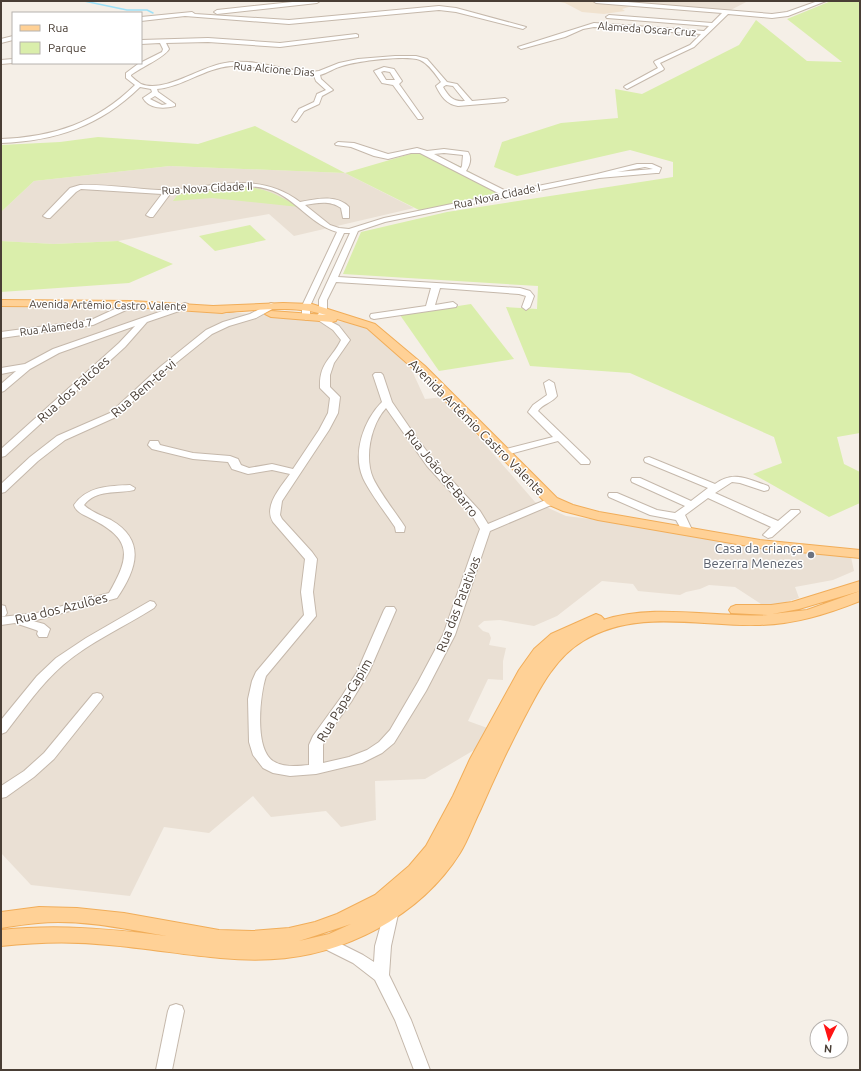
<svg xmlns="http://www.w3.org/2000/svg" width="861" height="1071" font-family="Ubuntu,sans-serif">
	<style>
		.residential { fill: #eae0d4 }
		.education { fill: #f0e2cf }
		.green { fill: #daeeab }
		.lines { fill: none; stroke-linecap: round; stroke-linejoin: round }
		.stream { stroke: #9de1f8; stroke-width: 1.5 }
		.minor-casing { stroke: #c5b8ab; stroke-width: 2 }
		.major-casing { stroke: #f1ad59; stroke-width: 2 }
		.minor { fill: #fff; fill-rule: evenodd }
		.major { fill: #ffd196; fill-rule: evenodd }
		.worship-dot { fill: #6b7280; stroke: #fff; stroke-width: 1.5 }
		.labels { text-anchor: middle; stroke-width: 3; stroke-linejoin: round; paint-order: stroke }
		.far-street-label { font-size: 11px; fill: #493e35; stroke: #fff }
		.street-label { font-size: 13px; fill: #493e35; stroke: #fff }
		.worship-label { font-size: 13px; fill: #5b616d; stroke: #fff; text-anchor: end }
	</style>
	<rect width="100%" height="100%" fill="#f5efe7"/>
	<g class="residential">
		<polygon points="609,1 748,1 727,12"/>
		<polygon points="170,166 345,173 414,208 294,236 269,214 118,241 54,244 1,241 1,212 34,181"/>
		<polygon points="1,306 156,306 357,323 378,335 404,362 408,362 425,399 444,397 535,502 566,516 648,526 742,545 784,551 851,557 854,571 833,580 795,587 799,598 780,604 761,604 735,587 709,585 700,589 686,592 680,595 638,591 633,584 602,581 557,616 534,626 500,620 484,621 478,626 483,631 489,633 491,638 489,645 506,648 503,661 503,680 488,679 468,721 490,729 481,746 425,779 375,781 376,820 341,827 326,811 271,817 253,796 209,833 164,827 130,896 31,885 1,853"/>
	</g>
	<polygon class="education" points="554,1 601,1 632,6 622,9 625,11 604,14 582,12 565,3"/>
	<g class="green">
		<polygon points="831,1 860,1 860,433 837,437 844,464 860,472 860,503 829,517 753,474 782,463 774,437 630,373 530,366 506,307 537,309 538,286 343,274 361,232 447,212 673,177 673,162 630,150 517,176 494,167 502,142 561,123 618,118 615,89 642,94 739,45 756,20 807,61 842,62 787,19"/>
		<polygon points="255,126 345,173 424,150 464,168 502,192 423,212 345,173 170,166 34,181 1,212 1,145 60,142 98,137 198,144"/>
		<path d="M243,187C265,187 281,197 299,207L212,198L173,201L178,194L220,190L242,189Z"/>
		<polygon points="250,225 266,240 215,251 199,236"/>
		<polygon points="1,241 54,244 118,241 173,264 129,283 1,292"/>
		<polygon points="471,304 514,359 439,371 400,315"/>
	</g>
	<g class="lines">
		<polyline class="stream" points="84,1 127,10 147,10 153,13"/>
		<defs>
			<g id="minor">
				<polygon points="302,1 320,1 317,3 217,14 214,12 217,10"/>
				<polygon points="593,1 615,1 772,14 787,12 818,1 826,1 788,16 772,18 728,14 694,47 660,63 664,69 663,70 627,89 624,87 625,86 658,68 654,62 655,61 690,45 701,34 594,27 583,29 565,37 521,49 518,47 594,23 704,31 709,26 607,18 606,17 609,15 712,23 722,13 596,3"/>
				<polygon points="439,6 456,8 526,27 523,29 456,12 439,10 289,24 185,16 141,21 141,17 192,12 195,14 289,20"/>
				<path d="M356,34L358,35V37L280,47L208,42L166,43L169,49C165,57 140,68 131,75V76C134,79 138,82 141,84C163,93 198,69 220,64C251,56 282,71 312,72L319,71L339,63L358,59L395,56H416L427,59L447,82L457,84L472,101L505,98L508,100L505,102L458,106C446,104 441,96 436,86L441,82C436,75 429,64 420,60C405,55 358,61 342,66C334,68 328,73 320,75L321,79L333,90L322,96L319,104L304,111L297,121L295,122L292,120L299,109L314,102L317,94L326,90L316,81L314,76C286,76 259,64 231,66C204,68 183,87 157,89L158,92L175,104V106C164,109 149,109 143,98L152,92L151,89L140,87C100,126 56,141 1,143V139C54,137 96,123 135,85L126,78V73L138,64L162,52L163,49L160,43L141,44V40L208,38L280,43ZM446,85L453,86L465,101C453,102 449,97 443,87ZM155,96L167,104L162,105L150,99Z"/>
				<polygon points="13,36 13,40 1,43 1,39"/>
				<polygon points="13,59 13,63 1,64 1,60"/>
				<path d="M384,67L394,69L402,81L399,84L423,118L422,119H418L393,85L382,83L374,71ZM384,71L390,72L395,80H386L381,72Z"/>
				<path d="M338,142L354,143L388,154L417,148L427,151L444,149L468,152C472,158 470,165 466,171L508,192L597,174L637,164H652L661,168L659,173H656L599,178L385,222L358,231L338,277L520,288L530,291L534,296L530,307L526,310L522,307L526,296L519,294L440,288L435,305L453,302L457,305L456,307L374,319L371,318L370,316L371,314L426,306L431,288L336,282L327,300V314L324,318L339,326L350,340L334,363L330,375V387L340,397L338,413L329,430L282,501L280,515L282,519L312,552L317,559L313,592L316,616L266,676C260,695 254,748 273,761C284,768 298,766 309,765V745L313,736L342,696L357,672L384,610L386,607H394L396,610L369,672L351,702L326,737L323,745V763L349,757L367,750L379,742L390,730L418,682L443,635L477,537L480,529L471,514L427,466L386,408C371,424 364,457 373,478C380,493 396,513 405,527L404,532H396L395,527C385,512 370,493 363,478C352,453 364,420 382,402L373,375L375,373H381L383,375L392,402L416,437L435,462L480,511L488,524L548,499H556L557,501L556,503L490,531L455,635L426,691L394,743L382,753L362,763L316,774L290,776L273,773L263,768L253,755L249,742L248,699L252,681L256,672L304,615L301,592L305,559L273,522C263,506 281,487 290,474L272,470L248,474L232,469L228,462L193,459L152,449L148,445L150,441H158L160,445L193,453L230,456L238,459L241,465L249,468L272,464L293,469L319,430L328,413L330,398L320,388C319,362 332,359 341,340L333,330L315,318L319,313V300L350,233H344L310,306V317L306,320L302,317V306L337,232C313,225 299,204 278,193C249,178 201,192 170,194L153,217H150L146,215L162,194L81,189L76,192L50,218H47L43,216L70,188L80,185C107,184 133,189 159,190C209,190 256,168 300,202C316,199 337,194 349,207V218H343L341,208C330,200 317,203 305,205L330,225L339,228L349,229L384,218L500,194L420,153H411L388,159L374,156L351,147L336,145L335,144ZM444,153L463,155L462,166L461,168L434,154ZM645,167L653,169L617,172Z"/>
				<polygon points="132,301 136,304 135,306 93,325 1,338 1,332 91,320"/>
				<polygon points="185,303 188,304 189,306 188,308 147,322 125,347 5,456 1,457 1,449 119,343 135,326 59,353 30,369 4,391 1,392 1,384 16,371 1,374 1,368 25,364 53,349"/>
				<polygon points="271,303 274,304 275,306 274,308 256,318 229,326 212,334 166,371 116,417 65,440 38,461 5,492 1,493 1,484 30,457 57,436 110,413 160,367 206,330 223,322 250,314"/>
				<path d="M549,380L554,383L557,396C552,403 542,404 538,411L589,460L590,462L589,464H581L558,441L502,456L497,453L498,451L553,437L528,412L533,405L547,395L544,383Z"/>
				<path d="M649,457L715,484C733,470 748,479 768,486L769,488L768,490L764,491L740,483L732,482L715,493L778,521L791,510H799L800,512L772,537L768,538L763,535L771,527L708,498L685,515L692,530L691,532H683L676,520L650,515L609,497L608,495L609,493H617L657,510L675,513L685,506L632,482L631,480L632,478H640L691,501L708,488L645,462L644,460L645,458Z"/>
				<path d="M130,485L135,488L134,490C117,494 96,489 84,505C91,512 103,516 111,520C147,541 136,570 117,598L33,621L44,624L50,629L47,637H39L37,634L38,631L36,630L15,623L1,625V617L37,613L109,593C131,555 132,539 90,518C84,515 76,512 74,505C87,486 109,486 130,485Z"/>
				<path d="M150,601L154,602L156,605L154,608C124,627 90,642 63,665C41,684 24,709 6,732L1,734V720L37,676L56,658L86,638Z"/>
				<polygon points="1,605 5,606 7,613 5,616 1,617"/>
				<polygon points="97,693 101,694 103,697 101,700 54,759 34,777 6,797 1,798 1,786 24,771 44,753 93,694"/>
				<polygon points="392,904 397,906 399,910 391,946 389,975 411,1020 430,1070 414,1070 395,1020 375,980 353,963 321,947 318,943 321,939 326,937 331,939 363,955 374,962 375,946 385,910 387,906"/>
				<polygon points="176,1004 182,1006 184,1011 172,1070 156,1070 168,1011 170,1006"/>
			</g>
			<g id="major">
				<path d="M1,300L132,301L213,306L283,303L312,304L375,324L425,366L557,498L573,505L599,512L760,540L860,550V558L760,548L598,520L563,511L547,504L417,372L367,328L337,319L336,321L332,322L271,317L265,314L271,311L326,315C295,305 259,310 226,312L222,313L132,307L1,306Z"/>
				<path d="M860,581V591L799,609L772,614L807,610L860,591V601C827,614 796,624 760,625C701,627 637,608 583,641C553,659 538,692 522,722C507,751 493,781 480,811C473,825 468,840 460,853C440,885 410,911 377,929C282,980 209,954 109,945C73,941 37,942 1,946V930C57,924 112,929 167,936C126,929 81,919 38,923C26,924 13,926 1,928V912L39,907L77,908L124,913L219,930L252,931L289,928L315,922L337,914L375,895L409,866L426,846L453,796L470,759L519,670L534,649L551,634L596,614L601,616L604,619L603,620C656,603 713,618 768,615L731,613L729,610L731,607L736,605H771L792,602ZM351,924L329,934L299,941Z"/>
			</g>
		</defs>
		<use href="#minor" class="minor-casing"/>
		<use href="#major" class="major-casing"/>
		<use href="#minor" class="minor"/>
		<use href="#major" class="major"/>
	</g>
	<circle class="worship-dot" cx="811" cy="555" r="4"/>
	<g class="labels">
		<g class="far-street-label">
			<text transform="translate(647 29) rotate(4)" y="4">Alameda Oscar Cruz</text>
			<text transform="translate(274 69) rotate(5)" y="4">Rua Alcione Dias</text>
			<text transform="translate(207 188) rotate(-3)" y="4">Rua Nova Cidade II</text>
			<text transform="translate(497 196) rotate(-12)" y="4">Rua Nova Cidade I</text>
			<text transform="translate(108 305) rotate(1)" y="4">Avenida Artêmio Castro Valente</text>
			<text transform="translate(56 327) rotate(-8)" y="4">Rua Alameda 7</text>
		</g>
		<g class="street-label">
			<text transform="translate(143 388) rotate(-41)" y="5">Rua Bem-te-vi</text>
			<text transform="translate(73 389) rotate(-42)" y="5">Rua dos Falcões</text>
			<text transform="translate(477 427) rotate(45)" y="5">Avenida Artêmio Castro Valente</text>
			<text transform="translate(442 473) rotate(51)" y="5">Rua João-de-Barro</text>
			<text transform="translate(458 604) rotate(-69)" y="5">Rua das Patativas</text>
			<text transform="translate(61 608) rotate(-14)" y="5">Rua dos Azulões</text>
			<text transform="translate(344 700) rotate(-59)" y="5">Rua Papa-Capim</text>
		</g>
		<g class="worship-label">
			<text x="803" y="553">Casa da criança<tspan x="803" dy="15">Bezerra Menezes</tspan></text>
		</g>
	</g>
	<rect width="861" height="1071" fill="none" stroke="#493e35" stroke-width="4"/>
	<rect x="12" y="12" width="130" height="52" fill="#ffffff" stroke="#b6b2ae"/>
	<rect x="20" y="25" width="20" height="6" fill="#ffd196" stroke="#b6b2ae"/>
	<text x="48" y="32" font-size="12" fill="#493e35">Rua</text>
	<rect x="20" y="42" width="20" height="12" fill="#daeeab" stroke="#b6b2ae"/>
	<text x="48" y="52" font-size="12" fill="#493e35">Parque</text>
	<g transform="translate(829 1039) rotate(185)"><circle r="19" fill="#ffffff" stroke="#b6b2ae"/>
	<path d="M0-3L7 15L0 10L-7 15Z" fill="#ff1414"/>
	<text y="-6" font-size="11" font-weight="bold" text-anchor="middle" fill="#493e35">N</text>
	</g>
</svg>
